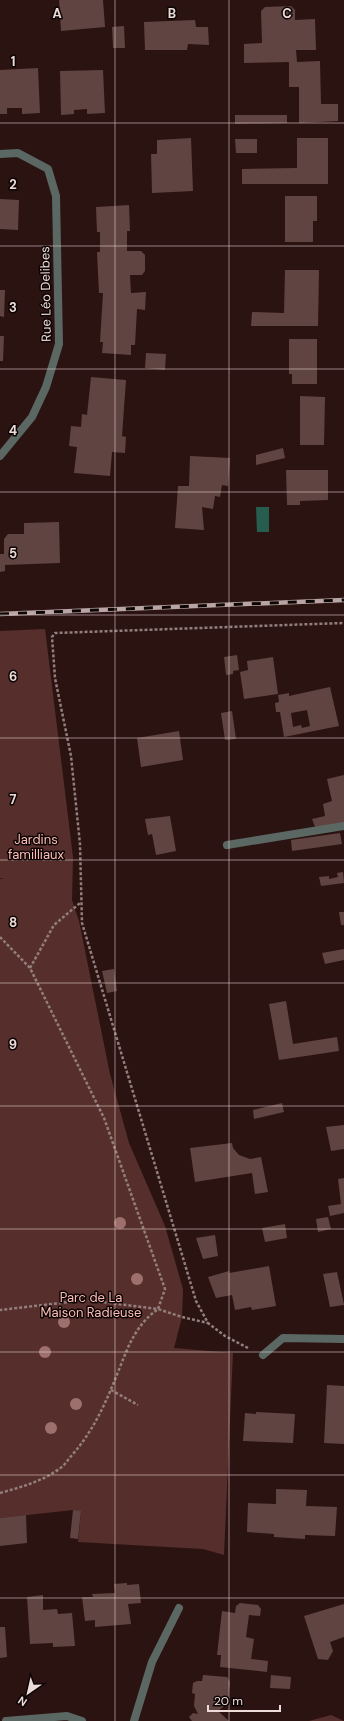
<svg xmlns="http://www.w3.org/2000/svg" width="344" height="1721" font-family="'DM Sans',sans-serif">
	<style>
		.green { fill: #562f2c }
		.water { fill: #265d4f }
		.building { fill: #604442; fill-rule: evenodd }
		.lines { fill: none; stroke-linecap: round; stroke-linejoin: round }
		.path { stroke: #927e7c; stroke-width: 2.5; stroke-dasharray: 3 2; stroke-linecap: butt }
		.service { stroke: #5a6763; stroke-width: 8 }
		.minor { stroke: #5a6763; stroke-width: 8 }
		.rail-casing { stroke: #b9a6a4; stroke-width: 4.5 }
		.rail { stroke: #0c0403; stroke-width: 3; stroke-dasharray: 9; stroke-linecap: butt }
		.tree { fill: #9e706d }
		.grid { fill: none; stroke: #ecdbd9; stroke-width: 1; stroke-opacity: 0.55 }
		.labels { text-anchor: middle; stroke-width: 3; stroke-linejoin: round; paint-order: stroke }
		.street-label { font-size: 13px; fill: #ecdbd9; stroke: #0c0403 }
		.park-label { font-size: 13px; fill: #fcbdb7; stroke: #0c0403 }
		.grid-label { font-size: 13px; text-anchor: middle; font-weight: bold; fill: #ecdbd9; stroke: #0c0403; stroke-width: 3; stroke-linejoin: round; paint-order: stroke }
	</style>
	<rect width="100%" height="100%" fill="#2b1312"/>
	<g class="green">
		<polygon points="45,629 73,857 72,900 79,921 110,1074 129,1143 165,1226 183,1289 182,1317 174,1348 233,1353 224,1555 203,1549 78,1542 81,1512 73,1510 0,1518 0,879 5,879 0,878 0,631"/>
		<polygon points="331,1715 344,1721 309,1721"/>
	</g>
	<polygon class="water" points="256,507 269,507 269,532 257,532"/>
	<g class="building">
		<polygon points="59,0 103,0 105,27 61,31"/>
		<polygon points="291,6 295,10 295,20 315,19 316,50 296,50 297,62 320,61 321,104 338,104 338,121 299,123 299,87 289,87 289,62 244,63 244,44 262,43 261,11 265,7"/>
		<polygon points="195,20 196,27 208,27 209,45 188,44 187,50 145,50 144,22"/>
		<polygon points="124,26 125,48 113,48 112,27"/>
		<polygon points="38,68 40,113 22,114 22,108 7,108 7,114 0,114 0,70"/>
		<polygon points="103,70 105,113 87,114 87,109 74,110 74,114 61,115 60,71"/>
		<polygon points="235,115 287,115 287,123 235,124"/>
		<polygon points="191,138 193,191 152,193 151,154 157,154 157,140"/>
		<polygon points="297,138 328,138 328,184 242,184 242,169 297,168"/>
		<polygon points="235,139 257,139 257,153 236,153"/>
		<polygon points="285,196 317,196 317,221 313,221 313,242 285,242"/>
		<polygon points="0,199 19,200 18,230 0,229"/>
		<polygon points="129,205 130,231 127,231 127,251 141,251 145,255 145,271 142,275 130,275 131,293 146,292 145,310 137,309 135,345 131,345 131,355 102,353 103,342 100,342 103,293 99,293 97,252 100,252 100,232 97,232 96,207"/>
		<polygon points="285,270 319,270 318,326 251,326 252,312 284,313"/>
		<polygon points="0,290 5,290 4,317 0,316"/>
		<polygon points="0,336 4,336 3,361 0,361"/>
		<polygon points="289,339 317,339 317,384 292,384 292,374 289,374"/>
		<polygon points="146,353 166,354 165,370 145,368"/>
		<polygon points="91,377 126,380 122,436 126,437 125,453 112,452 110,476 74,473 77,447 69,446 71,426 81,427 82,414 87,415"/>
		<polygon points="300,396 325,397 324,445 300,445"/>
		<polygon points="283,448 285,458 256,465 256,455"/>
		<polygon points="190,456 230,458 228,486 222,485 220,497 215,496 213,509 202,507 204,530 175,528 178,486 189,486"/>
		<polygon points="286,470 328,470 328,500 300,501 300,505 287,505"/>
		<polygon points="59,522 60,563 5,565 5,571 0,572 0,554 4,554 4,539 8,534 24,534 24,523"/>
		<polygon points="237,655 239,670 233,671 233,674 226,675 224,657"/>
		<polygon points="273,657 278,694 244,699 240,672 248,670 247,661"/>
		<path d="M330,687L339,726L284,737L280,712H276L275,703L279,702L278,695L289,693V696ZM307,710L310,726L302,728L301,725L293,727L291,713Z"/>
		<polygon points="232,711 236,739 225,740 221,713"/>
		<polygon points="179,731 183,760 141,767 137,738"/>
		<polygon points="344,775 344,823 315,827 312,819 325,816 323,804 332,801 327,779"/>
		<polygon points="170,816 176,851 156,855 152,834 148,835 145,819"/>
		<polygon points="340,833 342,844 292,851 291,840"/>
		<polygon points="343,872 344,883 321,886 319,877 329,876 329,879 338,877 337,873"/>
		<polygon points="339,912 344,912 344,925 341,925"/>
		<polygon points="344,949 344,960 325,964 322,953"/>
		<polygon points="114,969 117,991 107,993 102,971"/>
		<polygon points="286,1001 293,1044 337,1037 339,1051 279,1060 269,1004"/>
		<polygon points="282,1103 284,1112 254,1119 253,1110"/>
		<polygon points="344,1125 344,1149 331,1151 326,1127"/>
		<polygon points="232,1143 233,1148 239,1155 250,1159 261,1157 268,1192 255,1194 252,1173 195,1182 190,1148"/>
		<polygon points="344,1178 344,1213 330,1216 328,1206 341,1204 338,1179"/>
		<polygon points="328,1217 331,1229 318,1232 316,1219"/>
		<polygon points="285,1224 287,1238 265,1242 262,1228"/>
		<polygon points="215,1235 218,1256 203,1259 196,1238"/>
		<polygon points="269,1266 276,1306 252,1310 251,1307 235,1310 232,1295 216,1298 208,1277 229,1271 229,1273"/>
		<polygon points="337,1272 344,1305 330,1307 323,1274"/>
		<polygon points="327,1385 344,1386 344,1444 324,1443"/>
		<polygon points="256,1412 295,1414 293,1443 243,1441 245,1413 256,1414"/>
		<polygon points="276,1489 307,1490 306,1506 337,1507 335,1536 305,1535 305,1539 274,1537 274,1534 247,1532 248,1503 276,1504"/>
		<polygon points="73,1510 81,1511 78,1539 70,1538"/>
		<polygon points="26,1515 27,1543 0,1546 0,1518"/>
		<polygon points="127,1583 127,1585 139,1584 141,1603 128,1604 131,1624 95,1627 95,1620 85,1621 82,1597 93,1597 92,1594 115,1593 114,1584"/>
		<polygon points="43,1595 43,1610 57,1609 58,1614 72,1613 75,1646 53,1647 53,1643 30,1644 27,1597"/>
		<polygon points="240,1603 258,1605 261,1609 260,1616 249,1615 246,1637 254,1639 251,1659 268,1661 267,1672 220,1667 221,1655 217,1655 222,1611 235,1613 236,1606"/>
		<polygon points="344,1604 344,1637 330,1642 333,1651 328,1660 318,1659 304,1616"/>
		<polygon points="0,1627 5,1627 7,1657 0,1658"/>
		<polygon points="203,1675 227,1677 230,1682 228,1699 224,1699 223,1707 218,1711 229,1721 192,1721 189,1717 193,1713 198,1714 194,1706 195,1694 192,1693 193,1683 197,1681 202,1681"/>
		<polygon points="271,1675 291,1677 290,1689 270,1688"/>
	</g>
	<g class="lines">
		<g class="path">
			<polyline points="0,937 30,968 104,1118 165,1289 158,1309 86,1300 0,1310"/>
			<polyline points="30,968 54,925 80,903"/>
			<polyline points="248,1348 225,1336 208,1323 196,1301 82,923 80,844 71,756 55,678 52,637 55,633 344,623"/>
			<polyline points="111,1390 138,1405"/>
			<path d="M0,1493C21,1487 41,1482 59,1469C64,1466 68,1460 72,1455C95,1429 107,1400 120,1367C129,1344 137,1324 158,1309L182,1317L208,1323"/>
		</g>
		<polyline class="service" points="227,845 344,826"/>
		<g class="minor">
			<polyline points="0,154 18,153 48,169 56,196 59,344 46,387 32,417 0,456"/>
			<polyline points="263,1355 283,1338 344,1339"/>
			<polyline points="6,1721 67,1716 82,1721"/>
			<polyline points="134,1721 152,1662 179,1608"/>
		</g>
		<defs>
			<polyline id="rail" points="0,614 344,600"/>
		</defs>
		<use href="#rail" class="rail-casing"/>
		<use href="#rail" class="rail"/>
	</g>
	<g class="tree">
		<circle cx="120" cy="1223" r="6"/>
		<circle cx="137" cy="1279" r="6"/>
		<circle cx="64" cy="1322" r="6"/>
		<circle cx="45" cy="1352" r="6"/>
		<circle cx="76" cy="1404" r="6"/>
		<circle cx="51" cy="1428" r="6"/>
	</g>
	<path class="grid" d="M115,0V1721M229,0V1721M0,123H344M0,246H344M0,369H344M0,492H344M0,615H344M0,738H344M0,860H344M0,983H344M0,1106H344M0,1229H344M0,1352H344M0,1475H344M0,1598H344"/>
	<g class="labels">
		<g class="street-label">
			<text transform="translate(45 294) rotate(-91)" y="5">Rue Léo Delibes</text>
		</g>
		<g class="park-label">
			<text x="36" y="844">Jardins<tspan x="36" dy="15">familliaux</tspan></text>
			<text x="91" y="1302">Parc de La<tspan x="91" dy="15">Maison Radieuse</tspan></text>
		</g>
	</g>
	<g class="grid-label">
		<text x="57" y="18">A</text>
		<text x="172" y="18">B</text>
		<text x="287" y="18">C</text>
		<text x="13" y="66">1</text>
		<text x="13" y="189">2</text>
		<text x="13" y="312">3</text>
		<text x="13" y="435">4</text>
		<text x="13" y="558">5</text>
		<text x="13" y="681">6</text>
		<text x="13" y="804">7</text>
		<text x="13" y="927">8</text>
		<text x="13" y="1049">9</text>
	</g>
	<g transform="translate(28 1693) rotate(214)" stroke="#0c0403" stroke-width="3" paint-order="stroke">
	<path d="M0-3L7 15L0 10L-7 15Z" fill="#ecdbd9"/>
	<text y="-6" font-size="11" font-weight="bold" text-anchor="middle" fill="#ecdbd9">N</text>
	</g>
	<path d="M208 1705v6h72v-6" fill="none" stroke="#ecdbd9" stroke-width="2"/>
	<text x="214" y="1705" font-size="12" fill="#ecdbd9" stroke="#0c0403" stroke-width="3" paint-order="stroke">20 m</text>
</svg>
